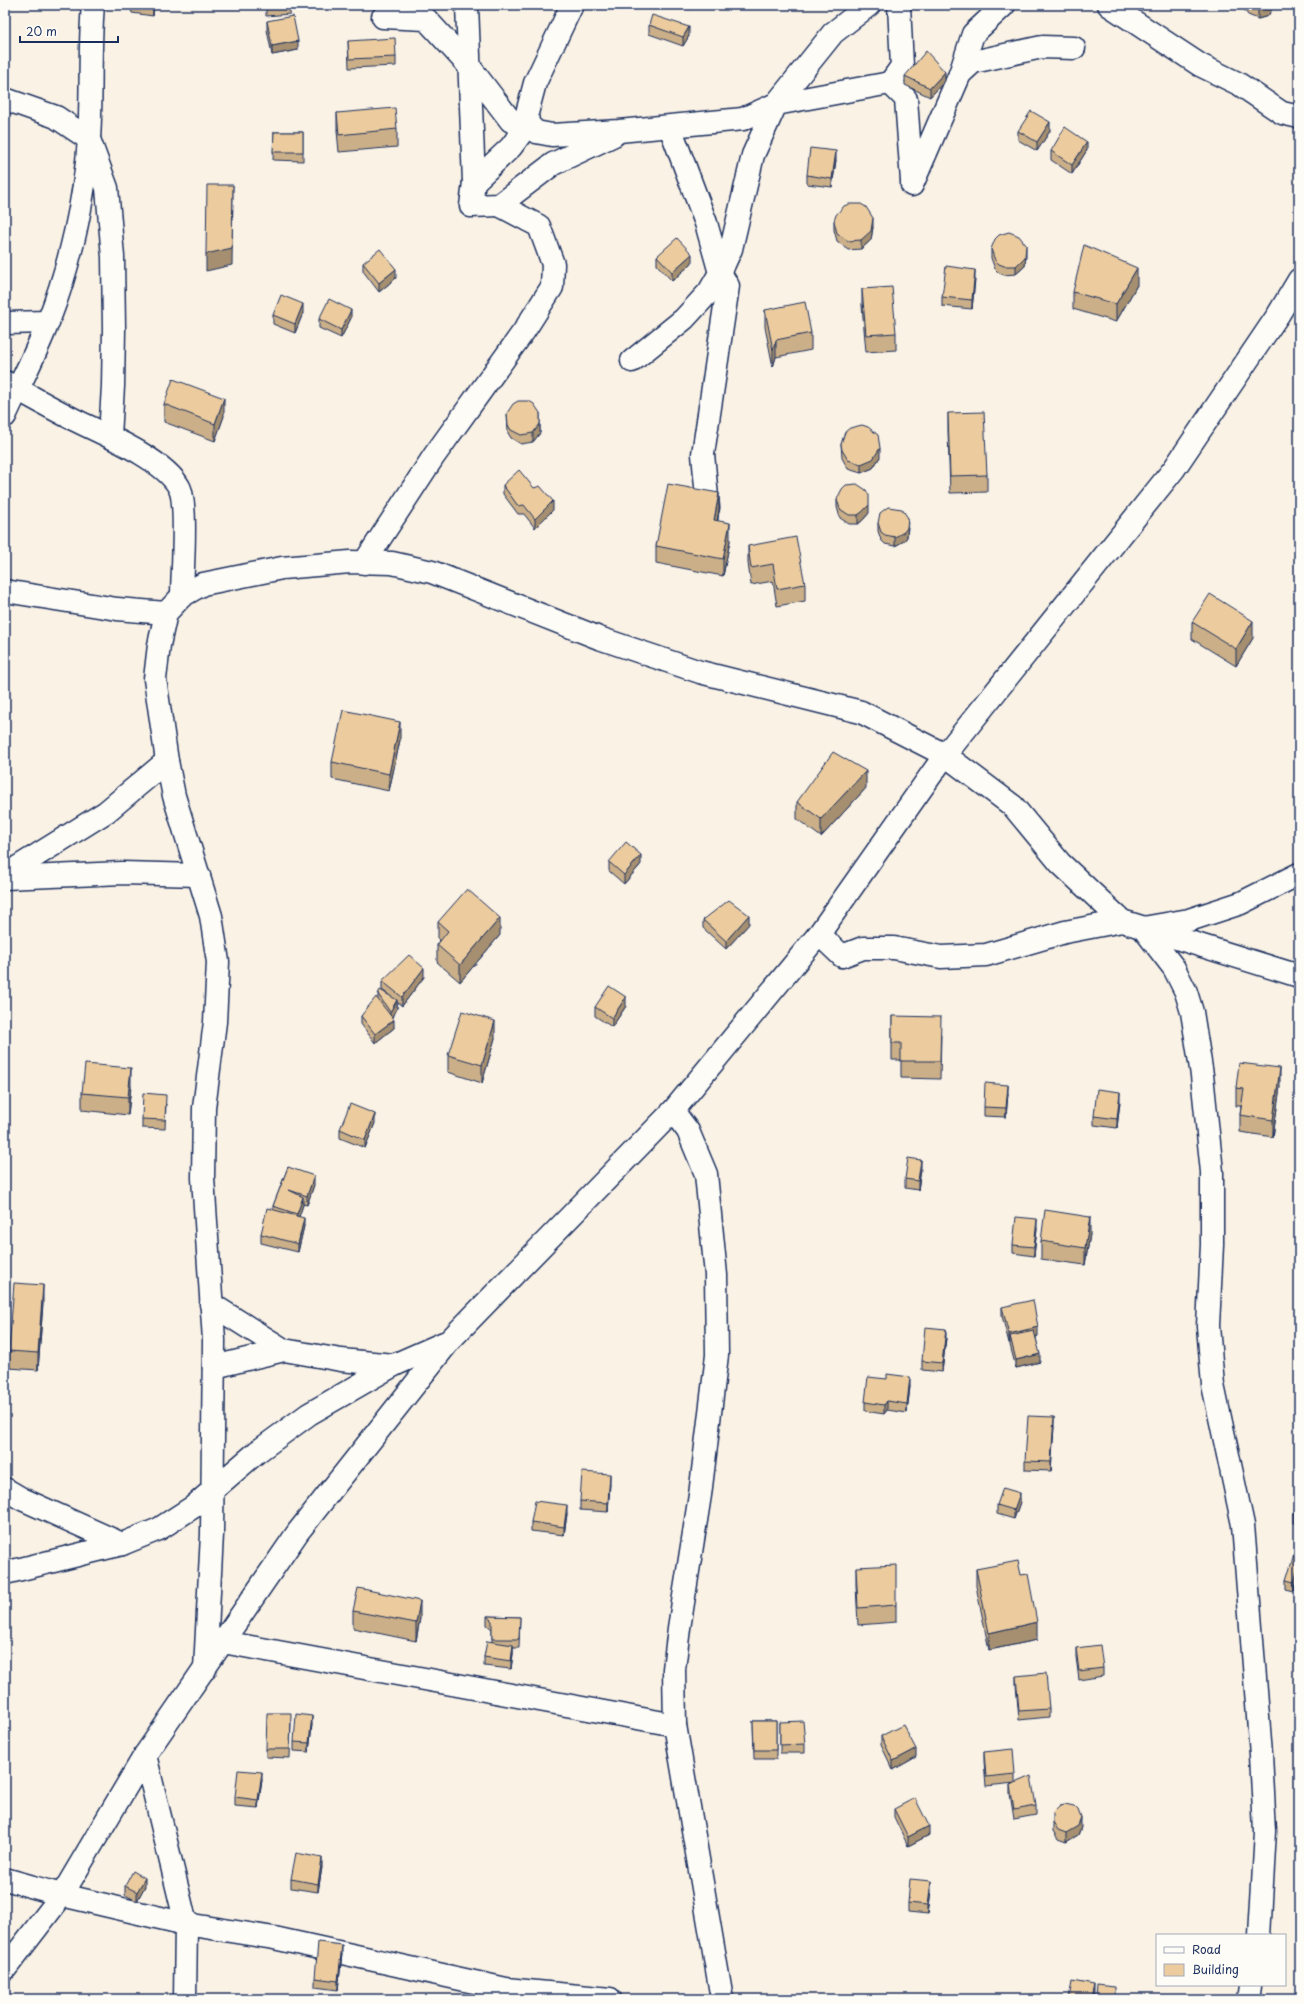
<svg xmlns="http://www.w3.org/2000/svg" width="1304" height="2004" font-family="'Playpen Sans',sans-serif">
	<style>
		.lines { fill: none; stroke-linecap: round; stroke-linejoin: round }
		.minor-casing { stroke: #1b2f5e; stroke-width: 25 }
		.minor { stroke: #fdfcf7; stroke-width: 22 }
		.wall { fill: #cbaf88; stroke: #1b2f5e }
		.shaded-wall { fill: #a58f6f; stroke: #1b2f5e }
		.building { fill: #eccc9e; stroke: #1b2f5e }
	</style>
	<rect width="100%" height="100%" fill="#faf2e5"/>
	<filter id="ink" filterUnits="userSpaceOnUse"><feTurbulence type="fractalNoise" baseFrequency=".025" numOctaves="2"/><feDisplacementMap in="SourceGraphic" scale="8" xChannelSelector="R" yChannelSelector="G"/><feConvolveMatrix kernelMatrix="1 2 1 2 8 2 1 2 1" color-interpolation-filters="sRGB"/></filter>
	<g filter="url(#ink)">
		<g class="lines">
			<defs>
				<g id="minor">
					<polyline points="467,5 474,182"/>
					<polyline points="572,5 535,83 527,113 528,124 536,132 552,135 619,131 743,119 776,104 833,33 869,5"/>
					<polyline points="899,5 902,66 890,83 906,99 912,181"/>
					<polyline points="1109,5 1200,65 1239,84 1282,113 1299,117"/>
					<polyline points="383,17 426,19 469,66 511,121 528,124"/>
					<polyline points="960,74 973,34 1004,5"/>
					<polyline points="5,99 56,117 89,139 107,188 113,257 114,329 113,386 110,436"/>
					<polyline points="528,124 511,147 474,182 471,206 499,205 553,164 614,135"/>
					<polyline points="670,127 706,223 720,273 728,286 703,454 708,508"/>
					<polyline points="912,185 960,74 973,62 1042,47 1074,48"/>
					<polyline points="5,323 48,322"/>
					<polyline points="632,361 684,319 709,292 720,273 731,249 753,155 776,104 890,83"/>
					<path d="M5,382C28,395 51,408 75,420C103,434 164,459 179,487C188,502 182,575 182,596"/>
					<path d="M5,416C19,385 36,354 48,322C70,266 85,199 89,139C92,94 89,50 93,5"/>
					<polyline points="364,563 434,456 524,331 552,287 553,264 539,226 499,205"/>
					<polyline points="5,591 117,609 166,613"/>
					<polyline points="5,875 106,812 167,761"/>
					<polyline points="5,878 122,873 199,875"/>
					<polyline points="819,934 842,956 863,948 894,948 941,957 986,955 1065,932 1122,921"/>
					<polyline points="673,1111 688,1131 706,1174 716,1275 717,1355 700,1495 679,1628 674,1669 675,1725 722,1999"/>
					<polyline points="211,1304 284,1350 341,1360 394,1365"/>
					<polyline points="214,1367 284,1350"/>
					<polyline points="5,1489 22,1499 122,1544"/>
					<polyline points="5,1573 122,1544 159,1529 193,1507 257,1452 309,1414 394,1365 444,1343"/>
					<polyline points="223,1642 675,1725"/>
					<polyline points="205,1669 212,1534 214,1340 203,1178 204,1108 215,1022 218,962 211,916 174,796 167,761 155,679 159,645 166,613 182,596 203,584 282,568 350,562 392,563 432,572 599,638 700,672 861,712 945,755 1013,806 1060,863 1122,921 1299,976"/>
					<polyline points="145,1755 186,1924 185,1999"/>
					<polyline points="5,1879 62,1895 186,1924 274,1938 506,1989 610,1999"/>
					<polyline points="1259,1935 1265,1831 1261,1755 1243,1525 1213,1385 1208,1326 1212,1245 1212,1172 1202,1075 1192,1012 1186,992 1174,968 1143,928 1189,920 1241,903 1299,874"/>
					<polyline points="5,1969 62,1895 145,1755 298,1532 450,1340 673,1111 819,934 945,755 1174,469 1278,315 1299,280"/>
					<polyline points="1248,1999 1250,1985"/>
				</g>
			</defs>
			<use href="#minor" class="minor-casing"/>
			<use href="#minor" class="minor"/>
		</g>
		<g class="wall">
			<polygon points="130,5 154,5 153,16 132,13"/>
			<polygon points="266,5 290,5 290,14 266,16"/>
			<polygon points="677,5 691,5 691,9 677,8"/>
			<polygon points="1242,5 1273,5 1273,7 1268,16 1258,19 1248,15 1242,7"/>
			<polygon points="267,21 298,50 272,55 267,30"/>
			<polygon points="649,25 689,36 683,46 649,34"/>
			<polygon points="348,41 396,57 396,66 349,68"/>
			<polygon points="905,76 945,81 930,97 905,85"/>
			<polygon points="337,113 397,129 397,147 339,152 337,131"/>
			<polygon points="1018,131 1050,131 1037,151 1018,140"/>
			<polygon points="274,132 303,132 303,161 273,160"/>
			<polygon points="1087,150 1072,174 1051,160 1051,151"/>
			<polygon points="836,160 832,187 807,184 807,175"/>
			<polygon points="834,221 873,227 871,240 861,249 848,250 837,241 834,230"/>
			<polygon points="991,249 1026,254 1025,266 1016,274 1004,275 999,273 995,269 991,258"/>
			<polygon points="657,256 692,263 672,281 657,265"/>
			<polygon points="363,263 396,278 379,292 363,271"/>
			<polygon points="975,279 972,309 942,306 942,297"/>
			<polygon points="1137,285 1116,322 1073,309 1073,292"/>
			<polygon points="862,289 896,333 896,350 866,352 862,306"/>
			<polygon points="765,310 811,333 811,350 776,357 773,367 765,327"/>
			<polygon points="303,313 295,333 273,324 273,315"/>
			<polygon points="351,318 341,338 319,328 319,319"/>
			<polygon points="164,404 224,416 215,441 164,422"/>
			<polygon points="507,413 540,413 540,433 533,442 521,444 511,438 508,433"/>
			<polygon points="948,413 987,475 987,492 950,493 948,431"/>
			<polygon points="841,444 880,457 873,468 861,473 848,469 842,458"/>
			<polygon points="503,485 553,510 535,528 524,514 518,514 503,494"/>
			<polygon points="837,499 869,513 862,521 858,524 849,524 840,518 837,507"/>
			<polygon points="719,510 718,521 730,541 723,576 656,563 656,546"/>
			<polygon points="878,523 908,527 907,537 904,541 895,546 885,544 881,540 878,531"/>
			<polygon points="748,546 805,584 805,601 777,606 773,581 751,585 748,563"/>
			<polygon points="1192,622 1253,638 1236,666 1192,639"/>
			<polygon points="400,740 389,791 332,779 332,762"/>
			<polygon points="866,788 821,837 797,819 797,802"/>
			<polygon points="609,862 641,864 624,884 609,871"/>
			<polygon points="703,920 749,924 726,949 703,928"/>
			<polygon points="438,922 500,935 460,982 437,962 437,945 440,941 438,939"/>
			<polygon points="424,977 402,1006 397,1002 397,1008 392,1017 394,1028 375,1043 361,1024 361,1016 378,999 378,994 389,995 382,990 382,981"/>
			<polygon points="626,1006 612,1027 595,1016 595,1007"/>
			<polygon points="892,1016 941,1034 940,1079 901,1078 901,1060 892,1060"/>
			<polygon points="495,1038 482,1083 448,1072 448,1055"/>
			<polygon points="131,1086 128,1115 82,1110 82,1093"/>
			<polygon points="1280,1086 1273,1137 1240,1132 1240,1115 1241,1106 1236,1106 1236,1088"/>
			<polygon points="1008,1093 1006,1117 984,1116 984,1107"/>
			<polygon points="1120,1101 1117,1128 1094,1125 1094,1116"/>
			<polygon points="166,1104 165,1129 142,1128 142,1119"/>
			<polygon points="375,1123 365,1148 340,1138 340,1129"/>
			<polygon points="288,1167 314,1185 307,1205 303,1204 303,1205 299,1216 304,1226 298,1252 261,1243 261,1234 273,1210 273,1206"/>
			<polygon points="921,1169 918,1190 905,1188 905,1179"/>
			<polygon points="1037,1228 1034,1256 1013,1253 1013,1245"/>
			<polygon points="1090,1234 1085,1265 1041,1259 1041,1241"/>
			<polygon points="43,1303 38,1370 9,1368 9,1351"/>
			<polygon points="1002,1307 1038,1336 1036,1337 1040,1362 1016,1368 1010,1345 1010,1343 1009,1343 1002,1316"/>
			<polygon points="946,1338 942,1372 922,1370 922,1361"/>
			<polygon points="910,1386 907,1413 887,1410 884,1414 865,1411 865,1402"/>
			<polygon points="1054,1426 1051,1471 1025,1470 1025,1461"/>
			<polygon points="610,1483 608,1512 580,1510 580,1501"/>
			<polygon points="1020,1502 1014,1519 997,1514 997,1505"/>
			<polygon points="1299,1508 1299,1524 1294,1523 1294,1514"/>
			<polygon points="567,1514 564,1535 531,1531 531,1522"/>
			<polygon points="1299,1555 1299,1573 1294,1591 1286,1589 1286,1580"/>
			<polygon points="856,1567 896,1605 896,1622 858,1625 856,1585"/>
			<polygon points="976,1569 1021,1575 1037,1640 989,1650 976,1586"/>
			<polygon points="353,1611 420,1618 416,1641 353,1628"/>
			<polygon points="487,1616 520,1617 519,1648 513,1648 513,1654 511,1669 484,1666 484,1657 492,1642 492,1629 487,1625"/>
			<polygon points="1076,1648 1103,1668 1103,1676 1079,1680 1076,1657"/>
			<polygon points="1016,1676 1049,1709 1049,1717 1019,1720 1016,1685"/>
			<polygon points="753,1721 776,1721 776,1759 754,1759"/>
			<polygon points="291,1722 290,1758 266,1757 266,1749"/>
			<polygon points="780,1722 805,1744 805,1753 780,1753"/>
			<polygon points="312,1724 309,1752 294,1751 294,1742"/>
			<polygon points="881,1736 916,1757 893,1770 881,1745"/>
			<polygon points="984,1752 1015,1774 1015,1783 1036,1806 1036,1815 1014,1819 1010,1794 1010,1785 1015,1783 986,1786 984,1761"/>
			<polygon points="262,1780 258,1808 235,1806 235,1797"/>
			<polygon points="894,1809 929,1835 908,1846 894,1817"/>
			<polygon points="1053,1822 1081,1827 1078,1835 1066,1842 1058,1839 1053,1831"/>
			<polygon points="322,1867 318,1892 291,1888 291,1879"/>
			<polygon points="125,1886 145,1886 137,1901 125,1895"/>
			<polygon points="931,1890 928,1914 908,1912 908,1903"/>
			<polygon points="342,1954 338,1990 315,1987 315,1978"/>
		</g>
		<g class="shaded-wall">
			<polygon points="153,5 154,5 153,16"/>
			<polygon points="1269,5 1273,5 1273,7 1268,16 1258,19 1258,10"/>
			<polygon points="689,27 689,36 683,46 683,37"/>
			<polygon points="298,41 298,50 272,55 272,46"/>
			<polygon points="945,72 945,81 930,97 930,88"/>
			<polygon points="1050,122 1050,131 1037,151 1037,142"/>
			<polygon points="1087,142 1087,150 1072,174 1072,165"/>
			<polygon points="836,151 836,160 832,187 832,179"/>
			<polygon points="233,185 232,265 206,271 206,254"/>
			<polygon points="873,218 873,227 871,240 861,249 861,240"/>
			<polygon points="1026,245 1026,254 1025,266 1016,274 1016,266"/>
			<polygon points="692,254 692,263 672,281 672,272"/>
			<polygon points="1137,268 1137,285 1116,322 1116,304"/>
			<polygon points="396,269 396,278 379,292 379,283"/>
			<polygon points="975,270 975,279 972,309 972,300"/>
			<polygon points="303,304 303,313 295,333 295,324"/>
			<polygon points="351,310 351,318 341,338 341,330"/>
			<polygon points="776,340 776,357 773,367 773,350"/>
			<polygon points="224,398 224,416 215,441 215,424"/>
			<polygon points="540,424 540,433 533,442 533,433"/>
			<polygon points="880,448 880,457 873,468 861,473 861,464"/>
			<polygon points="719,493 719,510 714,538 714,520"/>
			<polygon points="553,501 553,510 535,528 535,519"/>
			<polygon points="869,505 869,513 862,521 858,524 858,515"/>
			<polygon points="908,518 907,537 904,541 895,546 895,537"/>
			<polygon points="730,523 730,541 723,576 723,559"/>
			<polygon points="1253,621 1253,638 1236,666 1236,649"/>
			<polygon points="400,722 400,740 389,791 389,774"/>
			<polygon points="866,771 866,788 821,837 821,819"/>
			<polygon points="641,855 641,864 624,884 624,875"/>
			<polygon points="749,915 749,924 726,949 726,941"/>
			<polygon points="500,918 500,935 460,982 460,965"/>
			<polygon points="424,968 424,977 402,1006 402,997"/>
			<polygon points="626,997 626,1006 612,1027 612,1018"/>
			<polygon points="397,1000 397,1008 390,1020 390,1012"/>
			<polygon points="394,1020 394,1028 375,1043 375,1034"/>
			<polygon points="495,1021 495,1038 482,1083 482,1065"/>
			<polygon points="131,1068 131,1086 128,1115 128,1097"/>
			<polygon points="1280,1068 1280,1086 1273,1137 1273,1120"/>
			<polygon points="1008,1085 1008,1093 1006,1117 1006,1108"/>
			<polygon points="1120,1092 1120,1101 1117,1128 1117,1119"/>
			<polygon points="375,1114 375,1123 365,1148 365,1140"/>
			<polygon points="921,1160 921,1169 918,1190 918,1181"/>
			<polygon points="314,1176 314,1185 307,1205 307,1196"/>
			<polygon points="303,1197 303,1205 297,1223 297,1214"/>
			<polygon points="1090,1217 1090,1234 1085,1265 1085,1248"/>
			<polygon points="304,1218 304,1226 298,1252 298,1244"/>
			<polygon points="1037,1219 1037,1228 1034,1256 1034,1247"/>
			<polygon points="43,1285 43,1303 38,1370 38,1353"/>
			<polygon points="1038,1327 1038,1336 1012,1342 1010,1336 1010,1343 1009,1343 1009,1334"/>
			<polygon points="946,1329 946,1338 942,1372 942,1363"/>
			<polygon points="1040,1354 1040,1362 1016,1368 1016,1360"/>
			<polygon points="910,1377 910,1386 907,1413 907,1404"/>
			<polygon points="887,1401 887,1410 884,1414 884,1405"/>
			<polygon points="1054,1417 1054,1426 1051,1471 1051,1462"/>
			<polygon points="610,1474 610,1483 608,1512 608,1503"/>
			<polygon points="1020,1493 1020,1502 1014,1519 1014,1510"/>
			<polygon points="567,1505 567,1514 564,1535 564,1527"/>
			<polygon points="1299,1564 1299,1573 1294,1591 1294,1582"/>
			<polygon points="420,1601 420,1618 416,1641 416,1623"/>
			<polygon points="1037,1622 1037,1640 989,1650 989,1633"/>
			<polygon points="513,1645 513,1654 511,1669 511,1661"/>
			<polygon points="312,1716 312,1724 309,1752 309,1743"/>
			<polygon points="916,1749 916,1757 893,1770 893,1761"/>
			<polygon points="262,1772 262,1780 258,1808 258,1800"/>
			<polygon points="1081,1818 1081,1827 1078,1835 1066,1842 1066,1833"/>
			<polygon points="929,1826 929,1835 908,1846 908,1837"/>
			<polygon points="322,1858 322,1867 318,1892 318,1884"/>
			<polygon points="145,1878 145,1886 137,1901 137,1892"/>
			<polygon points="931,1881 931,1890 928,1914 928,1905"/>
			<polygon points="342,1945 342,1954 338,1990 338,1981"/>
			<polygon points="1094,1985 1094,1994 1093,1999 1091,1999"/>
		</g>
		<g class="building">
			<polygon points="134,5 153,5 153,7"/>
			<polygon points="266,5 290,5 266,7"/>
			<polygon points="1247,5 1269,5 1268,7 1258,10 1248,7"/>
			<polygon points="652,15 689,27 683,37 649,25"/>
			<polygon points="293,16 298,41 272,46 267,21"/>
			<polygon points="395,38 396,57 349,59 348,41"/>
			<polygon points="926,51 945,72 930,88 905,76"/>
			<polygon points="395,108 397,129 339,135 337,113"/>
			<polygon points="1031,111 1050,122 1037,142 1018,131"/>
			<polygon points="1065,127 1087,142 1072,165 1051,151"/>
			<polygon points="274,132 303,132 303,152 273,152"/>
			<polygon points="810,148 836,151 832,179 807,175"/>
			<polygon points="207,185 233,185 232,248 206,254"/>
			<polygon points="849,204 861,204 866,207 873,218 871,231 861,240 848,241 837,233 834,221 836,215 844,206"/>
			<polygon points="1009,232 1019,236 1026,245 1025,257 1016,266 1004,266 999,264 995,260 991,249 995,239 999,235"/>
			<polygon points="677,238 692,254 672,272 657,256"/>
			<polygon points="1084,245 1137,268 1116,304 1073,292"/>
			<polygon points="380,249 396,269 379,283 363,263"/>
			<polygon points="946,266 975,270 972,300 942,297"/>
			<polygon points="892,287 896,333 866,335 862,289"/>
			<polygon points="281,295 303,304 295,324 273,315"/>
			<polygon points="329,299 351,310 341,330 319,319"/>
			<polygon points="805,302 811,333 776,340 773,350 765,310"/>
			<polygon points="173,379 224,398 215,424 164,404"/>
			<polygon points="518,401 529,401 534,404 540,413 540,424 533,433 521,435 511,430 508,425 507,413 513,404"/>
			<polygon points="984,412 987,475 950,476 948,413"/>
			<polygon points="862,425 868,427 878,435 880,448 873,459 861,464 848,460 842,450 841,444 845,432 850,428"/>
			<polygon points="519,470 534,488 540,486 553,501 535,519 524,505 518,506 503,485"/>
			<polygon points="668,484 719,493 714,520 730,523 723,559 656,546"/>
			<polygon points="857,484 866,490 869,495 869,505 862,512 858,515 849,515 840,509 837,499 842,489 846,485"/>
			<polygon points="888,507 902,509 908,518 907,528 904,532 895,537 885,535 881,532 878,523 880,513"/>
			<polygon points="796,537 805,584 777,589 773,564 751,568 748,546"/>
			<polygon points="1210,594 1253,621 1236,649 1192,622"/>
			<polygon points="343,710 400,722 389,774 332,762"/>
			<polygon points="833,752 866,771 821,819 797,802"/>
			<polygon points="626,842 641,855 624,875 609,862"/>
			<polygon points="467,889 500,918 460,965 437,945 448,931 438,922"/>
			<polygon points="729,900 749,915 726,941 703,920"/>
			<polygon points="409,955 424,968 402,997 382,981"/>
			<polygon points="609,986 626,997 612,1018 595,1007"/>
			<polygon points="380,990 397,1000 390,1012 378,994"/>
			<polygon points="376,997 394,1020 375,1034 361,1016"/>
			<polygon points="462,1011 495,1021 482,1065 448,1055"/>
			<polygon points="892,1016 941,1017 940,1061 901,1061 901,1043 892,1043"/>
			<polygon points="1239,1063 1280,1068 1273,1120 1240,1115 1244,1089 1236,1088"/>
			<polygon points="85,1064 131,1068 128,1097 82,1093"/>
			<polygon points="985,1083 1008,1085 1006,1108 984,1107"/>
			<polygon points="1097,1089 1120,1092 1117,1119 1094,1116"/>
			<polygon points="143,1093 166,1095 165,1120 142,1119"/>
			<polygon points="350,1104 375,1114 365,1140 340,1129"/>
			<polygon points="908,1158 921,1160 918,1181 905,1179"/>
			<polygon points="288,1167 314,1176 307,1196 289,1190 303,1197 297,1214 273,1206"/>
			<polygon points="267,1208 304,1218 298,1244 261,1234"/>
			<polygon points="1045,1210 1090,1217 1085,1248 1041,1241"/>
			<polygon points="1016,1217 1037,1219 1034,1247 1013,1245"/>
			<polygon points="14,1283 43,1285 38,1353 9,1351"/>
			<polygon points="1033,1300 1038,1327 1009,1334 1002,1307"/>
			<polygon points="925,1327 946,1329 942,1363 922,1361"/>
			<polygon points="1034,1331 1040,1354 1016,1360 1010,1336"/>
			<polygon points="887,1374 910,1377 907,1404 887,1401 884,1405 865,1402 868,1377 887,1379"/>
			<polygon points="1028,1416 1054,1417 1051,1462 1025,1461"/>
			<polygon points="582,1472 610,1474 608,1503 580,1501"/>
			<polygon points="1003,1488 1020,1493 1014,1510 997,1505"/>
			<polygon points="535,1501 567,1505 564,1527 531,1522"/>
			<polygon points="1297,1508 1299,1508 1299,1515 1294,1514"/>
			<polygon points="1294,1554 1299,1555 1299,1564 1294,1582 1286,1580"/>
			<polygon points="1018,1561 1021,1575 1028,1574 1037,1622 989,1633 976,1569"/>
			<polygon points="896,1565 896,1605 858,1608 856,1567"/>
			<polygon points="358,1588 420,1601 416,1623 353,1611"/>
			<polygon points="487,1616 520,1617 519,1639 492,1639 492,1621"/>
			<polygon points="487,1641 513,1645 511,1661 484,1657"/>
			<polygon points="1100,1645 1103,1668 1079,1671 1076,1648"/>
			<polygon points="1046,1673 1049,1709 1019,1711 1016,1676"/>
			<polygon points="267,1713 291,1713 290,1749 266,1749"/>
			<polygon points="296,1714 312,1716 309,1743 294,1742"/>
			<polygon points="753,1721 776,1721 776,1750 754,1750"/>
			<polygon points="803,1721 805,1744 780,1745 780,1722"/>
			<polygon points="903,1725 916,1749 893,1761 881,1736"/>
			<polygon points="1013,1749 1015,1774 986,1777 984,1752"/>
			<polygon points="238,1770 262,1772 258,1800 235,1797"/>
			<polygon points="1031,1776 1036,1806 1014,1810 1010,1785"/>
			<polygon points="915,1798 929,1826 908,1837 894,1809"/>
			<polygon points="1065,1804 1074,1806 1078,1810 1081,1818 1078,1826 1066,1833 1058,1830 1053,1822 1053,1812 1060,1805"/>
			<polygon points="296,1853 322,1858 318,1884 291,1879"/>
			<polygon points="133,1871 145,1878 137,1892 125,1886"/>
			<polygon points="910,1879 931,1881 928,1905 908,1903"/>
			<polygon points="318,1942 342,1945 338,1981 315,1978"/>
			<polygon points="1072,1981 1094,1985 1091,1999 1069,1999"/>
			<polygon points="1097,1985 1115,1987 1115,1998 1122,1999 1096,1999"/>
		</g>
	</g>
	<rect width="1304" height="2004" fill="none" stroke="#fdfcf7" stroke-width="20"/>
	<rect x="10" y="10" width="1284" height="1984" fill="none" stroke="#1b2f5e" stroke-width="1.5" filter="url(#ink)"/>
	<rect x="1156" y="1934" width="130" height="52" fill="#fdfcf7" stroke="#a3aaba"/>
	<rect x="1164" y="1947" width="20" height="6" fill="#fdfcf7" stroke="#a3aaba"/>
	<text x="1192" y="1954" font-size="12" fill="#1b2f5e">Road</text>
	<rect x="1164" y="1964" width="20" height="12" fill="#eccc9e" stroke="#a3aaba"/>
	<text x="1192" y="1974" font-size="12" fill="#1b2f5e">Building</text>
	<path d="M20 36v6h98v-6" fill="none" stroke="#1b2f5e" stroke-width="2"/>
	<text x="26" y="36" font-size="12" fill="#1b2f5e" stroke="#fdfcf7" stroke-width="3" paint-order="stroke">20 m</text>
</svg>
